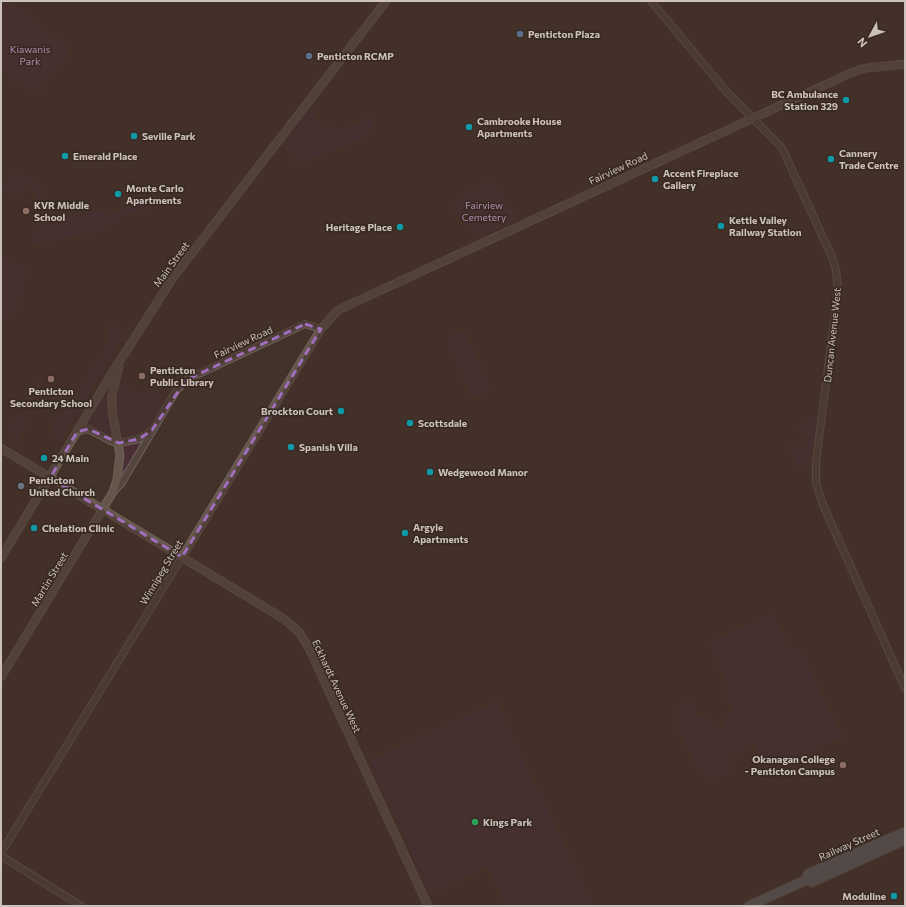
<svg xmlns="http://www.w3.org/2000/svg" width="906" height="907" font-family="Commissioner,sans-serif">
	<style>
		.green { fill: #492f35 }
		.lines { fill: none; stroke-linecap: round; stroke-linejoin: round }
		.tertiary-casing { stroke: #70635c; stroke-width: 8 }
		.secondary-casing { stroke: #70635c; stroke-width: 9 }
		.trunk-casing { stroke: #5d5048; stroke-width: 11 }
		.tertiary { stroke: #53453d; stroke-width: 6 }
		.secondary { stroke: #65564b; stroke-width: 7 }
		.trunk { stroke: #66686a; stroke-width: 9 }
		.marked { fill: none; stroke: #9f6fbd; stroke-width: 3; stroke-dasharray: 8 5; stroke-linejoin: round }
		.service-dot { fill: #5c6f8a; stroke: #382a22; stroke-width: 1.5 }
		.culture-dot { fill: #0f9aa8; stroke: #382a22; stroke-width: 1.5 }
		.education-dot { fill: #8d6e63; stroke: #382a22; stroke-width: 1.5 }
		.worship-dot { fill: #6b7280; stroke: #382a22; stroke-width: 1.5 }
		.leisure-dot { fill: #2e9e5b; stroke: #382a22; stroke-width: 1.5 }
		.labels { text-anchor: middle; stroke-width: 3.5; stroke-linejoin: round; paint-order: stroke }
		.poi-label { font-size: 10px; font-weight: bold; fill: #ccc1bb; stroke: #382a22; text-anchor: start }
		.park-label { font-size: 10px; fill: #b08fb0; stroke: #382a22 }
		.street-label { font-size: 10px; fill: #ccc1bb; stroke: #382a22 }
	</style>
	<rect width="100%" height="100%" fill="#433229"/>
	<g class="green">
		<polygon points="1,1 7,1 70,50 35,95 1,69"/>
		<polygon points="312,108 316,112 314,115 334,132 371,118 374,121 369,136 298,164 285,148 284,143"/>
		<polygon points="15,171 32,181 25,191 9,181"/>
		<polygon points="487,179 520,219 477,237 452,208"/>
		<polygon points="35,182 47,196 46,199 42,197 38,203 33,184"/>
		<polygon points="10,184 20,190 20,193 15,194 14,192 5,195 2,186"/>
		<polygon points="158,200 165,203 115,218 120,222 102,226 98,232 32,244 32,241 45,220 100,210 107,215"/>
		<path d="M1,255L26,270C21,278 25,291 22,300L14,297L12,299L21,303L14,315L1,325Z"/>
		<polygon points="109,324 125,334 107,364 101,360 101,358 108,342"/>
		<polygon points="458,330 466,335 489,385 488,393 483,398 476,397 471,393 448,343 450,333"/>
		<polygon points="99,362 105,366 60,441 48,434 61,411 79,396 81,385 94,366"/>
		<path d="M122,375L133,398L152,389L156,397L160,395L165,398C157,412 145,443 125,434C111,423 116,389 122,375Z"/>
		<polygon points="38,382 44,386 22,421 27,425 15,444 14,438 9,429"/>
		<polygon points="105,394 109,394 115,440 85,427 101,398"/>
		<path d="M816,417L810,463L799,468L787,443L795,449L805,447L808,441C808,430 801,430 793,427Z"/>
		<polygon points="147,437 120,479 123,465 122,447 125,444"/>
		<path d="M772,614L787,643L804,657L842,737L766,771L753,742L728,759L734,768L710,783C701,769 678,737 677,720C677,715 680,708 681,702L690,700L698,718L708,714L716,733L725,729L723,724L726,719L725,715L733,711L724,690L730,688L710,642Z"/>
		<polygon points="497,702 534,785 536,784 592,906 507,906 488,866 430,893 370,762 373,759"/>
	</g>
	<g class="lines">
		<defs>
			<g id="tertiary">
				<polyline points="651,1 726,91 782,148 832,257 836,271 838,290 816,461 816,483 823,505 905,688"/>
				<polyline points="77,432 88,429 111,441 119,443 139,439 152,430"/>
				<polyline points="114,491 121,484 176,391 186,380 305,324 321,329"/>
				<polyline points="1,853 182,557"/>
				<polyline points="1,856 81,906"/>
			</g>
			<g id="secondary">
				<polyline points="1,448 284,619 299,632 309,648 428,906"/>
				<polyline points="182,557 321,329 338,310 853,72 866,68 905,64"/>
				<polyline points="1,558 109,378 172,279 386,1"/>
				<polyline points="1,677 113,492 117,480 120,455 112,410 112,395 119,367"/>
			</g>
			<g id="trunk">
				<polyline points="806,880 808,874 905,832"/>
				<polyline points="749,906 806,880 812,882 905,840"/>
			</g>
		</defs>
		<use href="#tertiary" class="tertiary-casing"/>
		<use href="#secondary" class="secondary-casing"/>
		<use href="#trunk" class="trunk-casing"/>
		<use href="#tertiary" class="tertiary"/>
		<use href="#secondary" class="secondary"/>
		<use href="#trunk" class="trunk"/>
	</g>
	<path d="M0 0H906V907H0ZM305,324L321,329L182,557L50,478L77,432L88,429L119,443L139,439L152,430L186,380Z" fill="#433229" fill-opacity=".55" fill-rule="evenodd"/>
	<path class="marked" d="M305,324L321,329L182,557L50,478L77,432L88,429L119,443L139,439L152,430L186,380Z"/>
	<g class="service-dot">
		<circle cx="520" cy="34" r="4"/>
		<circle cx="309" cy="56" r="4"/>
	</g>
	<g class="culture-dot">
		<circle cx="846" cy="100" r="4"/>
		<circle cx="469" cy="127" r="4"/>
		<circle cx="134" cy="136" r="4"/>
		<circle cx="65" cy="156" r="4"/>
		<circle cx="831" cy="159" r="4"/>
		<circle cx="655" cy="179" r="4"/>
		<circle cx="118" cy="194" r="4"/>
		<circle cx="721" cy="226" r="4"/>
		<circle cx="400" cy="227" r="4"/>
		<circle cx="341" cy="411" r="4"/>
		<circle cx="410" cy="423" r="4"/>
		<circle cx="291" cy="447" r="4"/>
		<circle cx="44" cy="458" r="4"/>
		<circle cx="430" cy="472" r="4"/>
		<circle cx="34" cy="528" r="4"/>
		<circle cx="405" cy="533" r="4"/>
		<circle cx="894" cy="896" r="4"/>
	</g>
	<g class="education-dot">
		<circle cx="26" cy="211" r="4"/>
		<circle cx="142" cy="376" r="4"/>
		<circle cx="51" cy="379" r="4"/>
		<circle cx="843" cy="765" r="4"/>
	</g>
	<circle class="worship-dot" cx="21" cy="486" r="4"/>
	<circle class="leisure-dot" cx="475" cy="822" r="4"/>
	<g class="labels">
		<g class="poi-label">
			<text x="528" y="38">Penticton Plaza</text>
			<text x="317" y="60">Penticton RCMP</text>
			<text x="838" y="98" text-anchor="end">BC Ambulance<tspan x="838" dy="12">Station 329</tspan></text>
			<text x="477" y="125">Cambrooke House<tspan x="477" dy="12">Apartments</tspan></text>
			<text x="142" y="140">Seville Park</text>
			<text x="839" y="157">Cannery<tspan x="839" dy="12">Trade Centre</tspan></text>
			<text x="73" y="160">Emerald Place</text>
			<text x="663" y="177">Accent Fireplace<tspan x="663" dy="12">Gallery</tspan></text>
			<text x="126" y="192">Monte Carlo<tspan x="126" dy="12">Apartments</tspan></text>
			<text x="34" y="209">KVR Middle<tspan x="34" dy="12">School</tspan></text>
			<text x="729" y="224">Kettle Valley<tspan x="729" dy="12">Railway Station</tspan></text>
			<text x="392" y="231" text-anchor="end">Heritage Place</text>
			<text x="150" y="374">Penticton<tspan x="150" dy="12">Public Library</tspan></text>
			<text x="51" y="395" text-anchor="middle">Penticton<tspan x="51" dy="12">Secondary School</tspan></text>
			<text x="333" y="415" text-anchor="end">Brockton Court</text>
			<text x="418" y="427">Scottsdale</text>
			<text x="299" y="451">Spanish Villa</text>
			<text x="52" y="462">24 Main</text>
			<text x="438" y="476">Wedgewood Manor</text>
			<text x="29" y="484">Penticton<tspan x="29" dy="12">United Church</tspan></text>
			<text x="413" y="531">Argyle<tspan x="413" dy="12">Apartments</tspan></text>
			<text x="42" y="532">Chelation Clinic</text>
			<text x="835" y="763" text-anchor="end">Okanagan College<tspan x="835" dy="12">- Penticton Campus</tspan></text>
			<text x="483" y="826">Kings Park</text>
			<text x="886" y="900" text-anchor="end">Moduline</text>
		</g>
		<g class="park-label">
			<text x="30" y="53">Kiawanis<tspan x="30" dy="12">Park</tspan></text>
			<text x="484" y="209">Fairview<tspan x="484" dy="12">Cemetery</tspan></text>
		</g>
		<g class="street-label">
			<text transform="translate(618 168) rotate(-25)" y="4">Fairview Road</text>
			<text transform="translate(171 264) rotate(-54)" y="4">Main Street</text>
			<text transform="translate(832 335) rotate(-84)" y="4">Duncan Avenue West</text>
			<text transform="translate(243 342) rotate(-25)" y="4">Fairview Road</text>
			<text transform="translate(161 572) rotate(-59)" y="4">Winnipeg Street</text>
			<text transform="translate(49 579) rotate(-59)" y="4">Martin Street</text>
			<text transform="translate(337 686) rotate(65)" y="4">Eckhardt Avenue West</text>
			<text transform="translate(849 844) rotate(-24)" y="4">Railway Street</text>
		</g>
	</g>
	<rect width="906" height="907" fill="none" stroke="#ccc1bb" stroke-width="4"/>
	<g transform="translate(870 36) rotate(230)" stroke="#382a22" stroke-width="3" paint-order="stroke">
	<path d="M0-3L7 15L0 10L-7 15Z" fill="#ccc1bb"/>
	<text y="-6" font-size="11" font-weight="bold" text-anchor="middle" fill="#ccc1bb">N</text>
	</g>
</svg>
